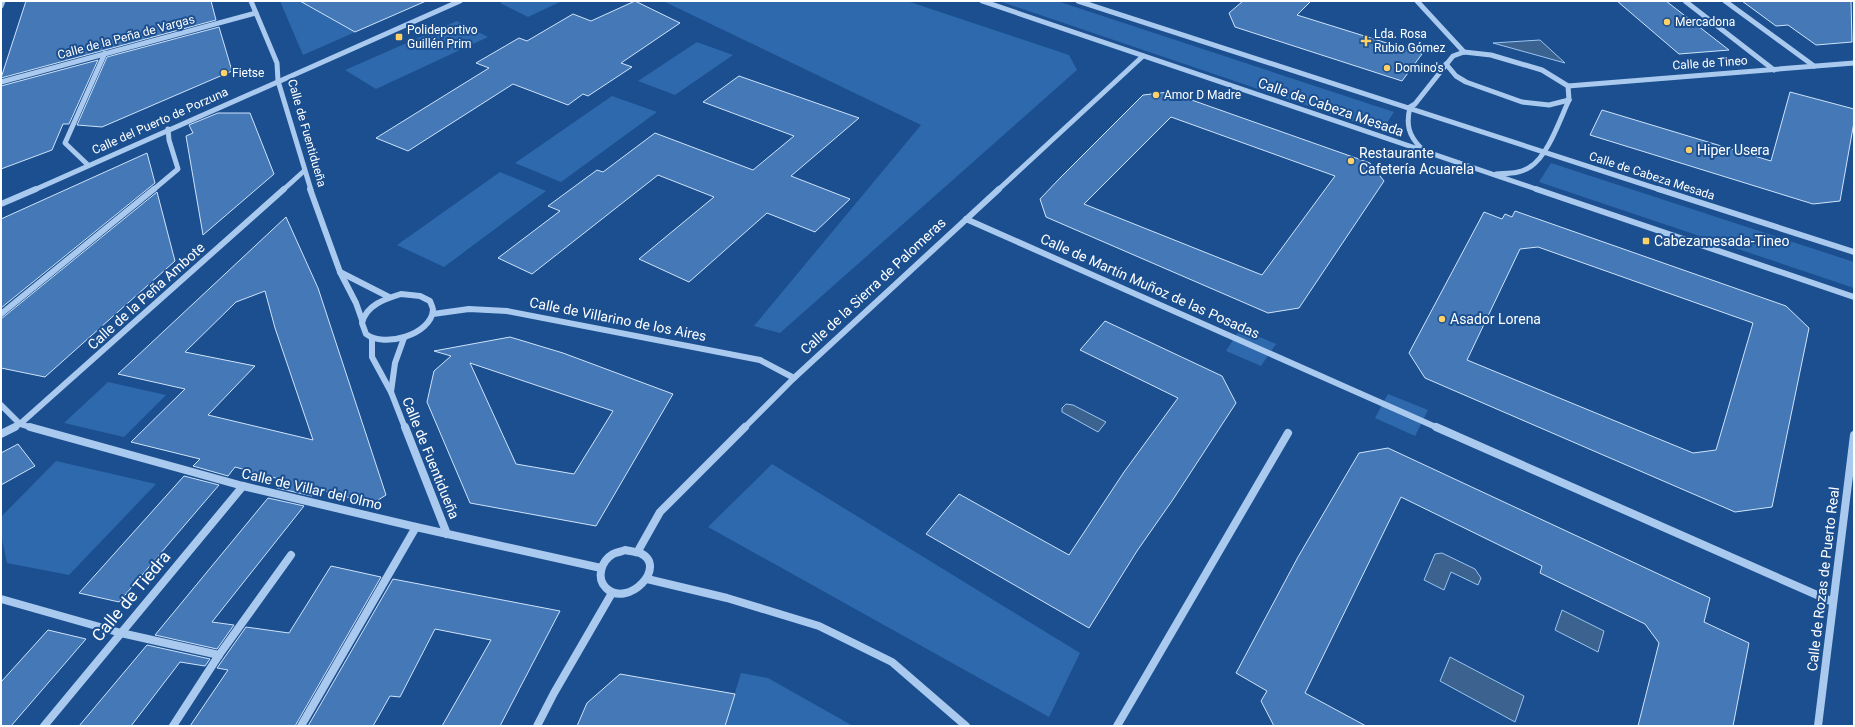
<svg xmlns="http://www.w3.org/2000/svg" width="1855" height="727" font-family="Roboto,sans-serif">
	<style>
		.green { fill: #2e69ad }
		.water { fill: #3c6290; stroke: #9cc4f0 }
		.building { fill: #4478b7; stroke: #cfe3fa; fill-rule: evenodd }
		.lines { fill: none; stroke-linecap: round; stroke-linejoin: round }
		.minor-far2 { stroke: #a9c9ee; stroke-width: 5 }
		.minor-far1 { stroke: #a9c9ee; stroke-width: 6 }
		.minor { stroke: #a9c9ee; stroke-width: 8 }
		.poi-dot { fill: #ffd166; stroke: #1b4f8f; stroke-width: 1.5 }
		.labels { text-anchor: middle; stroke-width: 4; stroke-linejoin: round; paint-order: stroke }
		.far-poi-label { font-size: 12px; fill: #fff; stroke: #1b4f8f; text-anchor: start }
		.far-street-label { font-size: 12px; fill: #fff; stroke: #1b4f8f }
		.street-label { font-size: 14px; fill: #fff; stroke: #1b4f8f }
		.poi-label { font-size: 14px; fill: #fff; stroke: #1b4f8f; text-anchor: start }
		.near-street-label { font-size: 17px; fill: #fff; stroke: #1b4f8f }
	</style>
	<rect width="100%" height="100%" fill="#1b4f8f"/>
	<g class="green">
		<polygon points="280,1 426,1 303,55"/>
		<polygon points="504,1 562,1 528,17 500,3"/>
		<polygon points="663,1 907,1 1069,55 1077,70 780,333 754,326 921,125"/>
		<polygon points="999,1 1057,1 1394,112 1382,131"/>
		<polygon points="457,21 488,37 376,89 345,70"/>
		<polygon points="697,42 733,55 675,95 638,81"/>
		<polygon points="612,96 657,112 561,182 515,163"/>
		<polygon points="1551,163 1854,262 1854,288 1539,182"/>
		<polygon points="500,172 546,191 444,267 397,245"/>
		<polygon points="1240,329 1276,344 1261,366 1226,351"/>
		<polygon points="108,382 166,395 124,437 64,423"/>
		<polygon points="1388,394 1428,410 1415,436 1375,418"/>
		<polygon points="56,461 156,484 69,575 7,563 1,535 1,517"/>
		<polygon points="772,464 1080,653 1049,717 708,527"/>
		<polygon points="741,673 768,678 853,726 725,726"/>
	</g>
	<g class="water">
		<polygon points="1540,40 1565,63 1493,43"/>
		<polygon points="1066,404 1073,405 1106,422 1098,432 1062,412 1062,408"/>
		<polygon points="1442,553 1475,569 1481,578 1478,585 1451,572 1444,590 1424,580 1435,554"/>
		<polygon points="1562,610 1604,631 1598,652 1555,630"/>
		<polygon points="1450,657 1524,696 1515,722 1440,681"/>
	</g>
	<g class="building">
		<polygon points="26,1 211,1 216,20 1,78"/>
		<polygon points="300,1 426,1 355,32"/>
		<polygon points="635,1 680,23 621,63 632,67 588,96 583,94 568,105 513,84 408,151 376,138 489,68 476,63 519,38 527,41 573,14 591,21"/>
		<polygon points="1243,1 1311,1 1297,15 1422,54 1402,81 1235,27 1229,13"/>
		<polygon points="1617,1 1666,1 1729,50 1679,54"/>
		<polygon points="1742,1 1851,1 1852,42 1816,45 1788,25 1776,26"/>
		<polygon points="219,27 232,71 102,127 77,125 107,57"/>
		<polygon points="98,60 69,124 63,124 52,150 1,169 1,86"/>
		<polygon points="739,76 859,118 791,176 850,199 815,232 767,213 689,282 639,259 714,197 658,175 532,274 498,258 560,211 548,206 597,170 603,172 655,133 753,170 794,136 703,102"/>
		<path d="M1169,92L1370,163L1384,181L1299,308L1268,313L1046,217L1040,199L1060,178L1143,95ZM1171,117L1335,176L1262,275L1084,204Z"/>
		<polygon points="1790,92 1854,109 1854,122 1840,201 1813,204 1590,135 1602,110 1771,161"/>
		<polygon points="218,113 250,113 274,174 203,235 186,136 193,133 189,125"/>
		<polygon points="147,153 155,183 1,308 1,219"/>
		<polygon points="157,192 175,261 45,377 1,368 1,319"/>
		<path d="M1515,211L1786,306L1809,328L1772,507L1735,512L1425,378L1409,353L1484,212L1502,219L1505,214L1512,217ZM1538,247L1753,323L1716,450L1693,453L1467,360L1520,249Z"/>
		<path d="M286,217L318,288L386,495L372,504L318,489L312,496L277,488L283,480L235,467L228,476L193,466L200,459L131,442L185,389L118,374ZM265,291L275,328L313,440L208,415L255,366L185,352L236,302Z"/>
		<polygon points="1105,321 1222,376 1236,403 1174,498 1137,551 1089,628 926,534 959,494 1069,555 1124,472 1178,398 1080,350"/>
		<path d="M510,337L563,353L673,394L596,526L470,503L427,402L434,371L451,356L434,351ZM470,363L613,411L574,474L516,464Z"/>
		<polygon points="18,444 35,466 1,485 1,453"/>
		<polygon points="1388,448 1710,598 1704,622 1749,643 1733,726 1638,726 1659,643 1645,624 1540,573 1542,566 1401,497 1305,693 1366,726 1274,726 1261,701 1267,691 1236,673 1298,557 1359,453"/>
		<polygon points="184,476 219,485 119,602 79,593"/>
		<polygon points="268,498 304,506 212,622 234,625 217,649 155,635"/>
		<polygon points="331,566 381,577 295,726 190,726 228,670 217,668 246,627 289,633"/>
		<polygon points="393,579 560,611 500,726 442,726 491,640 435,629 400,697 390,696 373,726 308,726"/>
		<polygon points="48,630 86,639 11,726 1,726 1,682"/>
		<polygon points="147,645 210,659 205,666 180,662 131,726 79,726"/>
		<polygon points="620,674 735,694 725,726 577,726 587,703"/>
	</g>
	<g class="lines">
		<g class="minor-far2">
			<polyline points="251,1 277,63 278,81 311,190"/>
			<polyline points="982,1 1539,190"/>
			<polyline points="1078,1 1661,190"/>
			<polyline points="1417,1 1464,52"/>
			<polyline points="1685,1 1774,70"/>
			<polyline points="1725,1 1814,66"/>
			<polyline points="1,6 3,1"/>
			<polyline points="1446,64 1456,76 1466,82 1522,102 1549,105 1569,100"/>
			<polyline points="1,82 256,13"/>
			<polyline points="1568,86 1854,63"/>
			<path d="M1421,148C1408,135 1406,124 1410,107L1415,104L1453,56L1464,52L1491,55L1542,70L1568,86L1569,100"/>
			<polyline points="88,165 65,143 105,53"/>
			<path d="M1496,174C1507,173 1520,174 1530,167C1548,156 1560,119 1569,100"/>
			<polyline points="34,190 460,1"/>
			<polyline points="153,190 178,169 169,140 168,129"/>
			<polyline points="283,190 304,171"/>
			<polyline points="998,190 1143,56"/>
		</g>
		<g class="minor-far1">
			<polyline points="310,189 340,272 356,303 362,320"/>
			<polyline points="1536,189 1854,297"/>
			<polyline points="1658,189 1854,252"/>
			<polyline points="1,204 36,189"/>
			<polyline points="966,219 1438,428"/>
			<polyline points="340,272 389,297"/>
			<path d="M401,294L420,296L430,301C431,304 433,308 433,310C431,335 384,348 366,334L362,323C366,305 385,299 401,294Z"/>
			<polyline points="1,314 154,189"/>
			<polyline points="433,314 469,309 507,311 760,360 794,378"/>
			<polyline points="372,338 372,357 391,392 405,428"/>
			<polyline points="391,392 395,363 404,338"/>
			<polyline points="1,405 20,424 33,428"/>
			<polyline points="13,428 20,424 284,189"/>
			<polyline points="744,428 794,378 999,189"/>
		</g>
		<g class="minor">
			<polyline points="30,427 243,486 416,527 601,568"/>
			<polyline points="405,427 447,534"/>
			<polyline points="1436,427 1833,602"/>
			<polyline points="1,434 15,427"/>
			<path d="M625,550C630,551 636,552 640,553C669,566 628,609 606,588C596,578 601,561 613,554C617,552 621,552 625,550Z"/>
			<polyline points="638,551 660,512 745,427"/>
			<polyline points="647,579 727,598 819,626 892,662 966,726"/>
			<polyline points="1,599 121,633 219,655"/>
			<polyline points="44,726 243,486"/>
			<polyline points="173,726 219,655 291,555"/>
			<polyline points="301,726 416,527"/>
			<polyline points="537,726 554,693 612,593"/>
			<polyline points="1117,726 1288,433"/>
			<polyline points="1818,726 1854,435"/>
		</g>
	</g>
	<g class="poi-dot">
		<circle cx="1667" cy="22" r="4"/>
		<rect x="395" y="33" width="8" height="8" rx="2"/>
		<path d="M1364 35h4v4h4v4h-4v4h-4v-4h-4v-4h4z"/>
		<circle cx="1387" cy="68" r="4"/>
		<circle cx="224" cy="73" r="4"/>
		<circle cx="1156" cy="95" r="4"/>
		<circle cx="1689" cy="150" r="4"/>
		<circle cx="1351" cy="161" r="4"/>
		<rect x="1642" y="237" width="8" height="8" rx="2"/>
		<circle cx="1442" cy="319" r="4"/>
	</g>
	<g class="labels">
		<g class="far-poi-label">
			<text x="1675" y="26">Mercadona</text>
			<text x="407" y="34">Polideportivo<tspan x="407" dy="14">Guillén Prim</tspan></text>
			<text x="1374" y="38">Lda. Rosa<tspan x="1374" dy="14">Rubio Gómez</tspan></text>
			<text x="1395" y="72">Domino's</text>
			<text x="232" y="77">Fietse</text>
			<text x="1164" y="99">Amor D Madre</text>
		</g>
		<g class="far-street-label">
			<text transform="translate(126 37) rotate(-15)" y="4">Calle de la Peña de Vargas</text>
			<text transform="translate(1710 63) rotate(-4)" y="4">Calle de Tineo</text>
			<text transform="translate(160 121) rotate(-24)" y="4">Calle del Puerto de Porzuna</text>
			<text transform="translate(307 133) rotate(74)" y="4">Calle de Fuentidueña</text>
			<text transform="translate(1652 176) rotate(18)" y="4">Calle de Cabeza Mesada</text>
		</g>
		<g class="street-label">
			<text transform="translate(1331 107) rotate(19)" y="5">Calle de Cabeza Mesada</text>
			<text transform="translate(873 286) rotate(-43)" y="5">Calle de la Sierra de Palomeras</text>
			<text transform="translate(1150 286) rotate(24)" y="5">Calle de Martín Muñoz de las Posadas</text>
			<text transform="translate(146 296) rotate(-42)" y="5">Calle de la Peña Ambote</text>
			<text transform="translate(618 319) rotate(11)" y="5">Calle de Villarino de los Aires</text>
			<text transform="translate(431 458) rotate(68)" y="5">Calle de Fuentidueña</text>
			<text transform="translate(312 489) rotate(13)" y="5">Calle de Villar del Olmo</text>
			<text transform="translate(1823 579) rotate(-83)" y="5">Calle de Rozas de Puerto Real</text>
		</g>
		<g class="poi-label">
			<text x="1697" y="155">Hiper Usera</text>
			<text x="1359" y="158">Restaurante<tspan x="1359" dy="16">Cafetería Acuarela</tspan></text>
			<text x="1654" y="246">Cabezamesada-Tineo</text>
			<text x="1450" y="324">Asador Lorena</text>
		</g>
		<g class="near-street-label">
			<text transform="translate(131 596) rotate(-50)" y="6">Calle de Tiedra</text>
		</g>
	</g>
	<rect width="1855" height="727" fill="none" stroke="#ffffff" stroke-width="4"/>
</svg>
